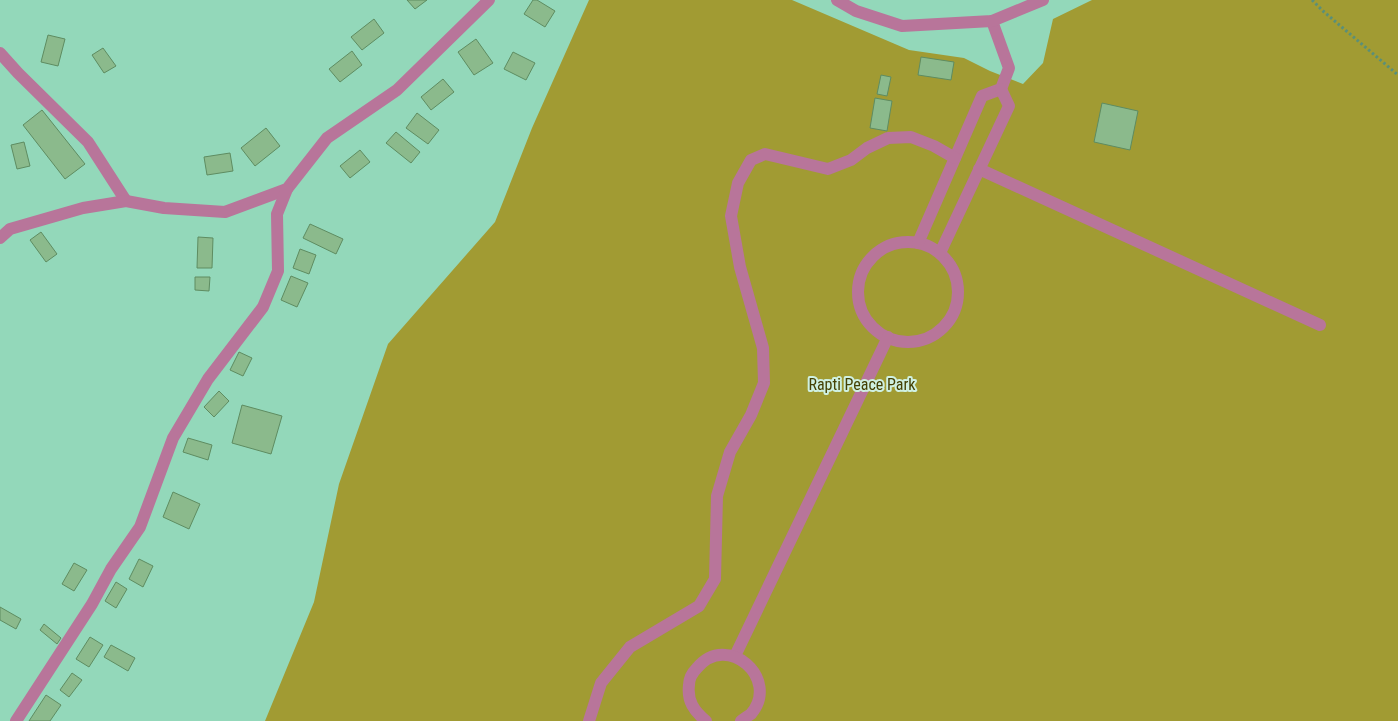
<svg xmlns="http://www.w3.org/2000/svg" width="1398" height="721" font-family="'Roboto Condensed',sans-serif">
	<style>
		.green { fill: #a19b33 }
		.building { fill: #8bba8c; stroke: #5e8c61 }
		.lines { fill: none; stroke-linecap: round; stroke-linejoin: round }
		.path { stroke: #5a8f79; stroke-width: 3; stroke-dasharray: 2.5 2.5; stroke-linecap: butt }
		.lane { stroke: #b8759a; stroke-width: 12 }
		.street { stroke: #b8759a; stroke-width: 12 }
		.labels { text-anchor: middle; stroke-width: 4; stroke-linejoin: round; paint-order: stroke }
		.park-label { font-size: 16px; fill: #444003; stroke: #cff0e1 }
	</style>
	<rect width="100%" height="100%" fill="#93d8ba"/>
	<polygon class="green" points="589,0 792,0 909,50 964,58 990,71 1023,84 1043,63 1053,19 1092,0 1398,0 1398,721 265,721 314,602 339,484 388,344 495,222 532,128"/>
	<g class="building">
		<polygon points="407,0 427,0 415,9"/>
		<polygon points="533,0 537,0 555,11 545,27 524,14"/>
		<polygon points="374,19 384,33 362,50 351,37"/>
		<polygon points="48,35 65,39 58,66 41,62"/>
		<polygon points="476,39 493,63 474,75 458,52"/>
		<polygon points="103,48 116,66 104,73 92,55"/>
		<polygon points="352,51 362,65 340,82 329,69"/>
		<polygon points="513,52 535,63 526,80 504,69"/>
		<polygon points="921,57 954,62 951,80 918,75"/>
		<polygon points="881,75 891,77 887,96 877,94"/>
		<polygon points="443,79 454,92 431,110 421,97"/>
		<polygon points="875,98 892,101 887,131 870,128"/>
		<polygon points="1102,103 1138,111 1130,150 1094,142"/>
		<polygon points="42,110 85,164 65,179 23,125"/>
		<polygon points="417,113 439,130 428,144 406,128"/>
		<polygon points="266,128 280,146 255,166 241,148"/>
		<polygon points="396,132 420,152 411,163 386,143"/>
		<polygon points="24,142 30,166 17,169 11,145"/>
		<polygon points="360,150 370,162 350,178 340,166"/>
		<polygon points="230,153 233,171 207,175 204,157"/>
		<polygon points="310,224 343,239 336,254 303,238"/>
		<polygon points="41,232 57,254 46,262 30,240"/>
		<polygon points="198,237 213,238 212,268 197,268"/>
		<polygon points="300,249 316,255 309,274 293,268"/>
		<polygon points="291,276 308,283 297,307 281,300"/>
		<polygon points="195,277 210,277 209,291 195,290"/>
		<polygon points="239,352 252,358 243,376 230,370"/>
		<polygon points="219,391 229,401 214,417 204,407"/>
		<polygon points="242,405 282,416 271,454 232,443"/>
		<polygon points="188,438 212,445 208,460 183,452"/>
		<polygon points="173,492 200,504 189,529 163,517"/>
		<polygon points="139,559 153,566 143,587 129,579"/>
		<polygon points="74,563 87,570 74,591 62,584"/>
		<polygon points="116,582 127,589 116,608 105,601"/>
		<polygon points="0,607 21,619 16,629 0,620"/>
		<polygon points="44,624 61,638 57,644 40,630"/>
		<polygon points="90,637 103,645 89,667 76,659"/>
		<polygon points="111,645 135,658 128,671 104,657"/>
		<polygon points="72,673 82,680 69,697 60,690"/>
		<polygon points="46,695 61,705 50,721 29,721"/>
	</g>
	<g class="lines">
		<polyline class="path" points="1312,0 1323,11 1398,75"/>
		<g class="lane">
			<polyline points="979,169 1320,325"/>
			<circle cx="908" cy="292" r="50"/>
			<polyline points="918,243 982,96 1001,89 1009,68 992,21"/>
			<polyline points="940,253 1009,106 1001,89"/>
			<polyline points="735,656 888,337"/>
			<polyline points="589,721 601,683 630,647 699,606 715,579 717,496 730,452 751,415 764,383 763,348 740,267 731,216 738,183 751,160 765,154 828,169 851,160 867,148 888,138 911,137 934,146 955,158"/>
			<path d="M706,721C694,711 687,701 689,685C689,678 693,672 697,668C727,631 781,679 751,714C748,716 744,719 741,721"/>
		</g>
		<g class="street">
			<polyline points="837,0 856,11 902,26 992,21 1043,0"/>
			<polyline points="0,53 18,73 88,142 126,201"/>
			<polyline points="0,238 10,229 83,208 126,201 164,208 225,212 287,189 327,138 397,90 489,0"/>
			<polyline points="16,721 92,604 111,569 140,527 173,438 208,379 263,307 278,271 277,214 287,189"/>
		</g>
	</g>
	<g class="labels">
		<g class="park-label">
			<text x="862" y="390">Rapti Peace Park</text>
		</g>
	</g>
</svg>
